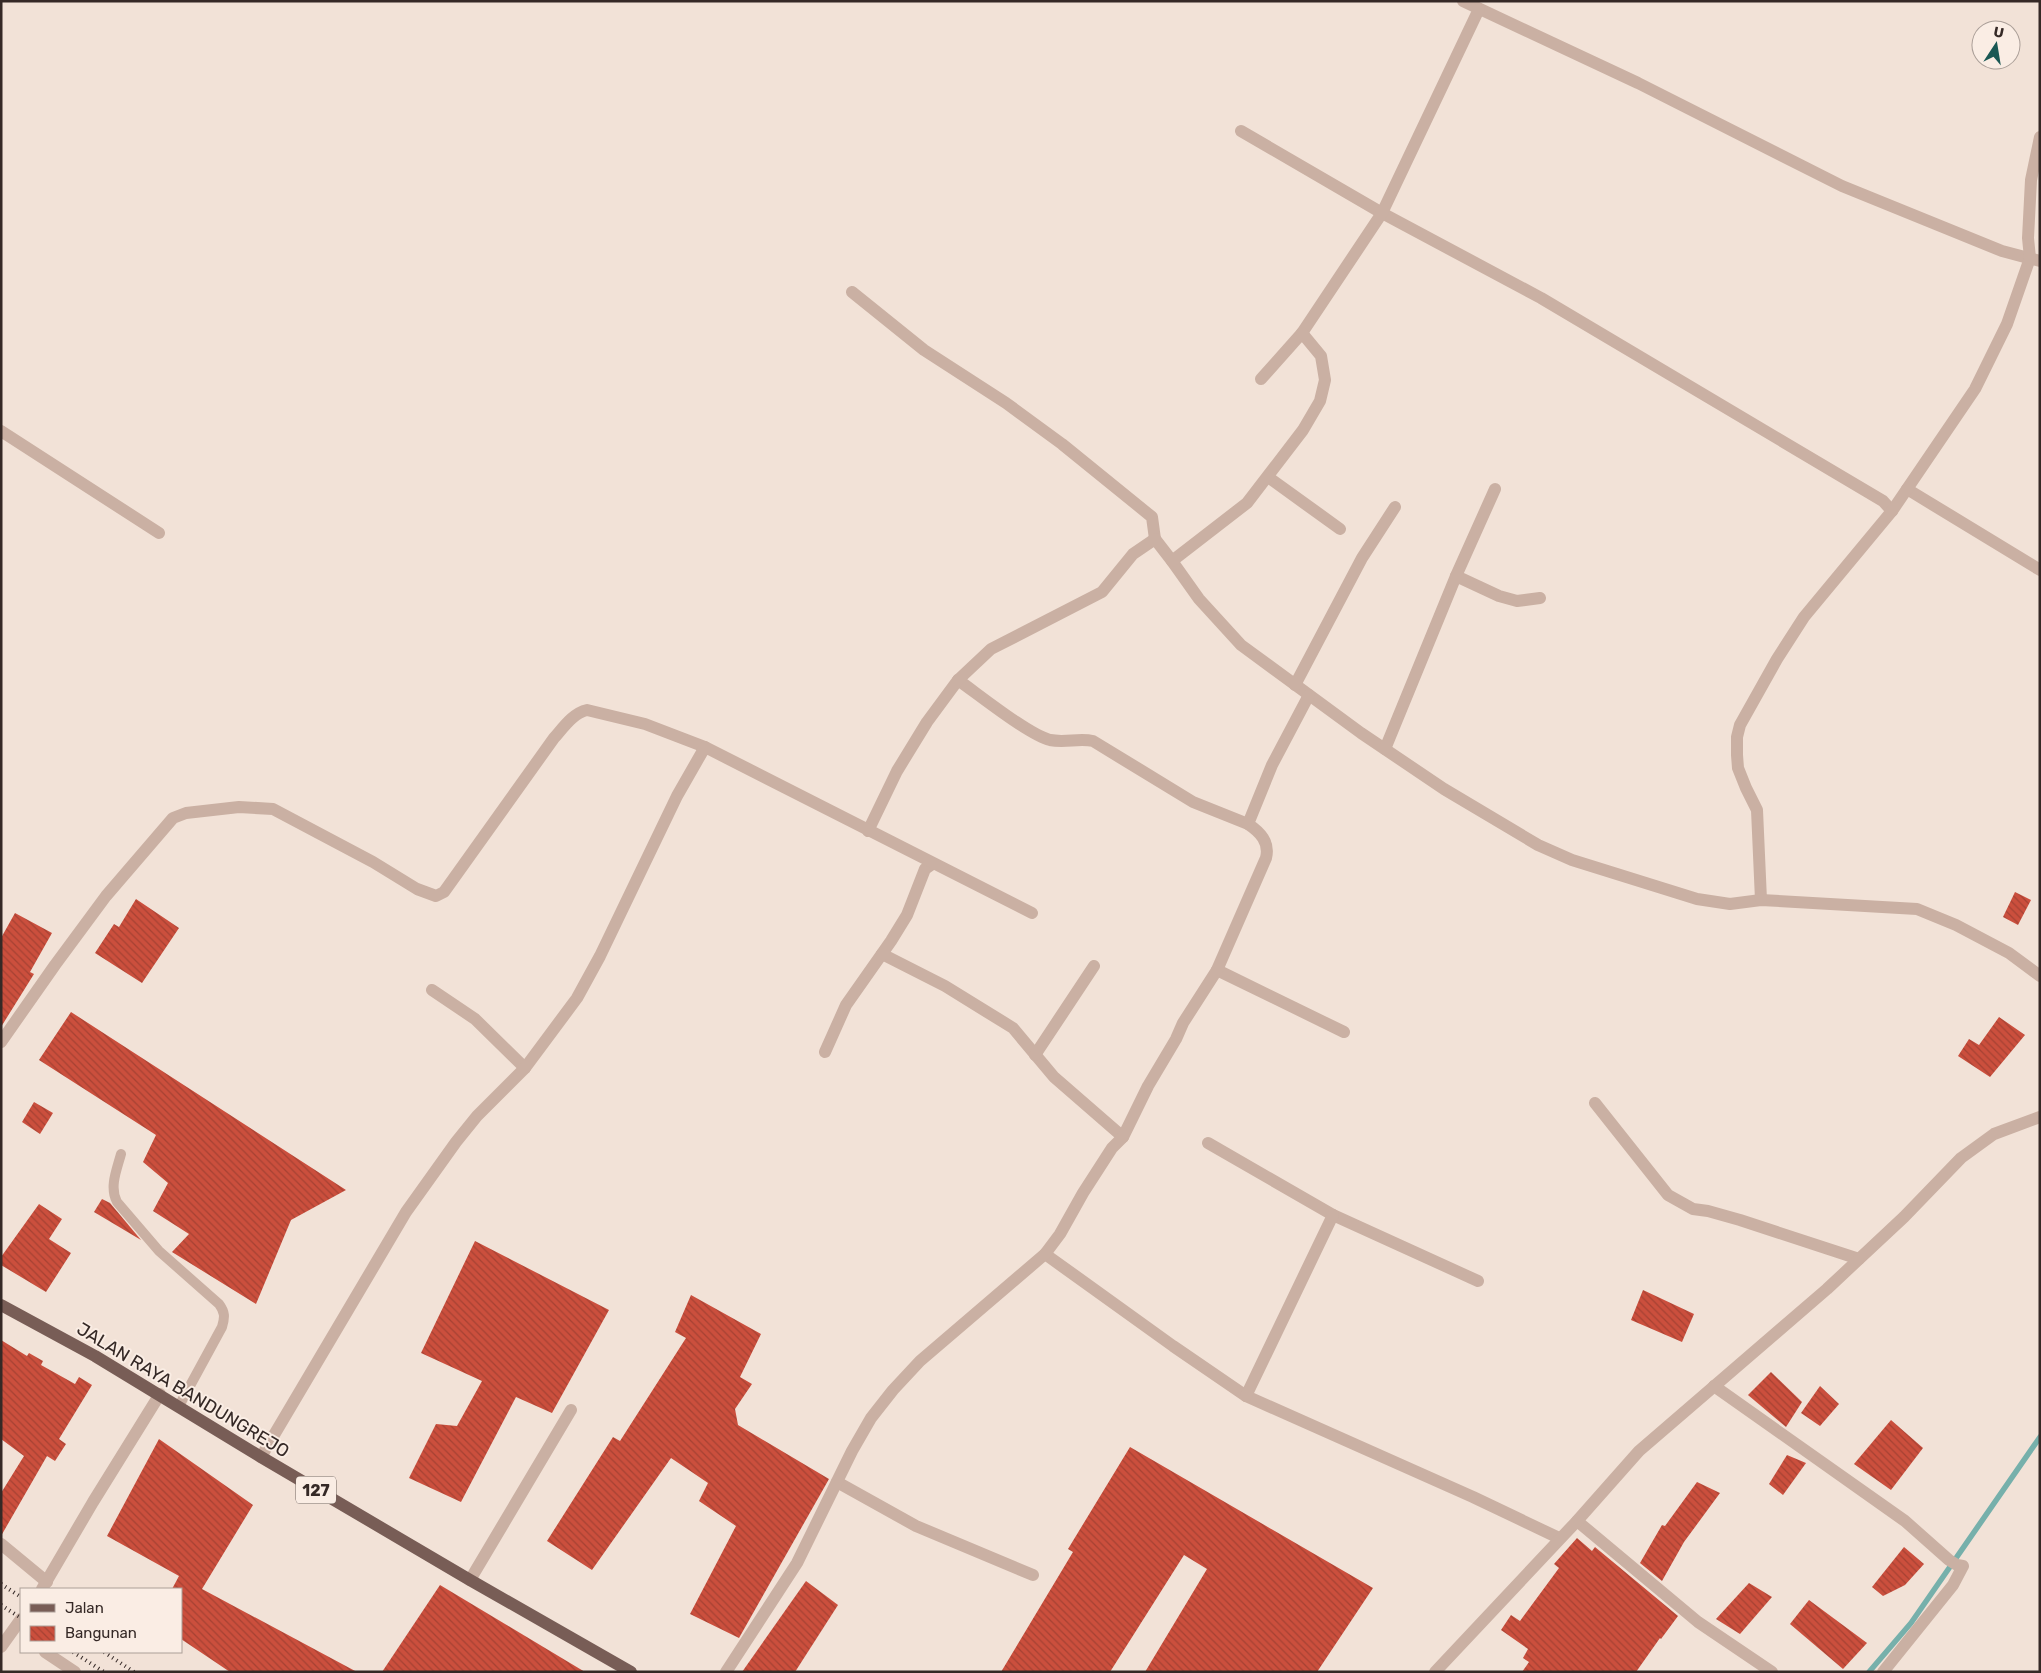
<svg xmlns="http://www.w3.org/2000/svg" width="2041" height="1673" font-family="Rubik,sans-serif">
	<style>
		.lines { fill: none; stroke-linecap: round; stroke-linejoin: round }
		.stream { stroke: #76b0ab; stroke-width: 5.5 }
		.building { fill: url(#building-back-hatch) }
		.lane { stroke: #cab0a3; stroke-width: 10 }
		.street { stroke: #cab0a3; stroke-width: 12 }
		.primary { stroke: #785d56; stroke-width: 12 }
		.rail { stroke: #352926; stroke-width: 4; stroke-dasharray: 1 4; stroke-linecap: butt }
		.labels { text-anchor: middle; stroke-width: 4; stroke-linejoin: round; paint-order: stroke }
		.shield { fill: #faede4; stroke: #70645f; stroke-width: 1 }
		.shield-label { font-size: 16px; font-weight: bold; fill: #352926 }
		.street-label { font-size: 18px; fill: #352926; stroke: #faede4 }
	</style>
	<defs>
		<pattern id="building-back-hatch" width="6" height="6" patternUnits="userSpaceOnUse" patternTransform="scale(1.25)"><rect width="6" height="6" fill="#cb4f3d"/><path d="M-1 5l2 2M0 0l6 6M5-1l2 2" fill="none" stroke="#a64233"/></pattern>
	</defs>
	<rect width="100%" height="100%" fill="#f2e2d7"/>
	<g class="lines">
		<polyline class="stream" points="1869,1672 1911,1623 2040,1437"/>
	</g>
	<g class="building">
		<polygon points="2015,892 2031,900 2018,925 2003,917"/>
		<polygon points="136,899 179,928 142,983 95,953 114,924 119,927"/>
		<polygon points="15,913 52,933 30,972 34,974 1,1027 1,938"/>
		<polygon points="71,1012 346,1190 291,1220 256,1304 172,1252 189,1234 153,1211 168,1183 143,1162 156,1135 39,1060"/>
		<polygon points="1999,1017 2025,1035 1990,1077 1958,1056 1969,1039 1979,1045"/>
		<polygon points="34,1102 53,1113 40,1134 22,1122"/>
		<polygon points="102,1199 110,1203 141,1240 94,1212"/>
		<polygon points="39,1204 62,1219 49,1239 71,1253 46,1292 1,1265 1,1257"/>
		<polygon points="475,1241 609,1310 552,1413 516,1397 461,1502 409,1478 436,1424 457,1426 482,1381 421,1353"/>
		<polygon points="1643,1290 1694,1314 1682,1342 1631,1320"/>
		<polygon points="691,1295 761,1334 740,1377 752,1384 735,1409 738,1425 829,1479 739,1638 690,1614 736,1526 699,1501 708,1483 671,1458 592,1570 547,1541 613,1437 620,1441 686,1338 675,1332"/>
		<polygon points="1,1340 27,1356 29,1353 43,1361 41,1365 75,1384 79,1377 92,1385 59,1439 66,1444 55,1461 47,1456 1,1536 1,1493 24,1456 1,1439"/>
		<polygon points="1771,1372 1802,1402 1786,1427 1748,1395"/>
		<polygon points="1820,1386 1839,1404 1820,1426 1801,1413"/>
		<polygon points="1891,1420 1923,1448 1891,1490 1854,1464"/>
		<polygon points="159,1439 253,1505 202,1589 357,1672 230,1672 181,1639 181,1589 172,1589 179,1576 107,1536"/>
		<polygon points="1130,1447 1373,1588 1317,1672 1145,1672 1207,1569 1184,1555 1110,1672 1001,1672 1073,1552 1068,1549"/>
		<polygon points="1787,1455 1806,1463 1783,1495 1769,1484"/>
		<polygon points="1697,1482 1720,1493 1684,1542 1662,1581 1640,1563 1662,1525 1665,1526"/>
		<polygon points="1577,1538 1592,1551 1595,1547 1678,1616 1661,1639 1660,1638 1636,1672 1522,1672 1529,1662 1523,1658 1528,1649 1501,1630 1511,1615 1520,1621 1559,1568 1554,1564"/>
		<polygon points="1904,1547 1924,1564 1905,1585 1883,1596 1872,1587"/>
		<polygon points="806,1581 838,1605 795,1672 742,1672"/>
		<polygon points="1749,1583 1772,1597 1740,1634 1716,1619"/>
		<polygon points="440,1585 585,1672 382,1672"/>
		<polygon points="1809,1600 1867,1643 1843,1669 1790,1624"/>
	</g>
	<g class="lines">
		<path class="lane" d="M121,1154C117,1169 109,1187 117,1202L159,1251L219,1304C225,1312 225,1317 222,1327L179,1406"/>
		<g class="street">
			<polyline points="1463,1 1638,83 1842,186 2002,251 2040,261"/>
			<polyline points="1241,131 1382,213 1541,298 1883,501 1892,511"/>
			<polyline points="852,292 924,350 1006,403 1062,444 1152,517 1155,539"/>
			<polyline points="1261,379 1302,333 1382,213 1479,9"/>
			<polyline points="1,431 159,533"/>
			<polyline points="1268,477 1340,529"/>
			<polyline points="1907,489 2040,570"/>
			<polyline points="1172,561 1199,599 1241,645 1361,733 1444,789 1538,845 1572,860 1697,899 1730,904 1761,900 1917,909 1956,925 2009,953 2040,976"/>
			<polyline points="1456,576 1499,596 1517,601 1540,598"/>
			<path d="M958,680C978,694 1029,735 1050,740C1065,743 1079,738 1093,741L1193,802L1248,824"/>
			<polyline points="1295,685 1362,558 1395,507"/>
			<polyline points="1385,749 1456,576 1495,489"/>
			<polyline points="868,831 897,771 927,722 958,680 991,649 1102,592 1133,554 1155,539 1172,561 1247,503 1303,430 1320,401 1325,380 1321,356 1302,333"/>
			<polyline points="1761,900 1757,810 1746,788 1738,768 1737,755 1737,737 1740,725 1777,659 1804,617 1892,511 1975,389 2007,324 2030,258 2028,238 2031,180 2040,137"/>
			<polyline points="882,954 945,986 1013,1028 1054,1077 1123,1137"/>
			<polyline points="1217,970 1344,1032"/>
			<polyline points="432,990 475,1019 525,1068"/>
			<path d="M1,1042L55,965L106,896L173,818L186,813L239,807L273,809L373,862L417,889L436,896L444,892L554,738C563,728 573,713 587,710L645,724L705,747"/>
			<polyline points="825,1052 846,1005 891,941 907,915 925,869 932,864"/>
			<polyline points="1035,1055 1094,966"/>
			<polyline points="1595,1103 1668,1195 1693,1209 1708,1211 1740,1220 1859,1259"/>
			<polyline points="1208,1143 1333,1215 1478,1281"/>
			<polyline points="1045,1254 1173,1346 1246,1396 1473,1497 1559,1538"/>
			<polyline points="1714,1386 1905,1521 1949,1560 1957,1565 1963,1566 1953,1585 1883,1672"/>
			<polyline points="1246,1396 1333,1215"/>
			<polyline points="261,1457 406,1212 456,1142 477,1116 525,1068 577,998 600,956 677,796 705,747 1032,913"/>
			<polyline points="837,1482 916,1526 1033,1575"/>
			<polyline points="1577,1521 1698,1622 1772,1672"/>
			<polyline points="1,1544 47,1582"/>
			<polyline points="470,1580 571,1410"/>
			<polyline points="42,1589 93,1502 160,1394"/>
			<polyline points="1,1647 21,1619"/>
			<polyline points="45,1652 75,1672"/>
			<path d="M726,1672L797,1563L852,1451L871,1418L893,1390L920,1361L1045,1254L1060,1234L1083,1193L1112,1148L1123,1137L1148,1086L1176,1039L1183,1023L1217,970L1266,858C1270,842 1260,832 1248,824L1272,765L1309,695"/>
			<polyline points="1435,1672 1577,1521 1639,1451 1827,1289 1904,1217 1961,1158 1994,1134 2040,1117"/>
		</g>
		<polyline class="primary" points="1,1305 95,1356 261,1457 470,1580 631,1672"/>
		<g class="rail">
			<polyline points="1,1584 21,1597"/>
			<polyline points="1,1605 21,1618"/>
			<polyline points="73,1652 104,1672"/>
			<polyline points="104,1652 134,1672"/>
		</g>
	</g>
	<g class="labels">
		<rect class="shield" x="296" y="1476.5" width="40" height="27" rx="4"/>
		<g class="shield-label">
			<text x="316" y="1496">127</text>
		</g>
		<g class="street-label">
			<text transform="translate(183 1390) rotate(31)" y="6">JALAN RAYA BANDUNGREJO</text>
		</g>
	</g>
	<rect width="2041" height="1673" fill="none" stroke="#352926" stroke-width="5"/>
	<rect x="20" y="1588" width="162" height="65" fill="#faede4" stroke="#ab9f98"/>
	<rect x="30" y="1604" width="25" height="8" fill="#785d56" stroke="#ab9f98"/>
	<text x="65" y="1613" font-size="15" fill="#352926">Jalan</text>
	<rect x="30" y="1626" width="25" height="15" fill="url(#building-back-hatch)" stroke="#ab9f98"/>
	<text x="65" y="1638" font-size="15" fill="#352926">Bangunan</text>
	<g transform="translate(1996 45) rotate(12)"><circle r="24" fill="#faede4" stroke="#ab9f98"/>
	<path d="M0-4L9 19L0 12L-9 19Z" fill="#1a5854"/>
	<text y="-8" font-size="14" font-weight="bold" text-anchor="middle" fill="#352926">U</text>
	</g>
</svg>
